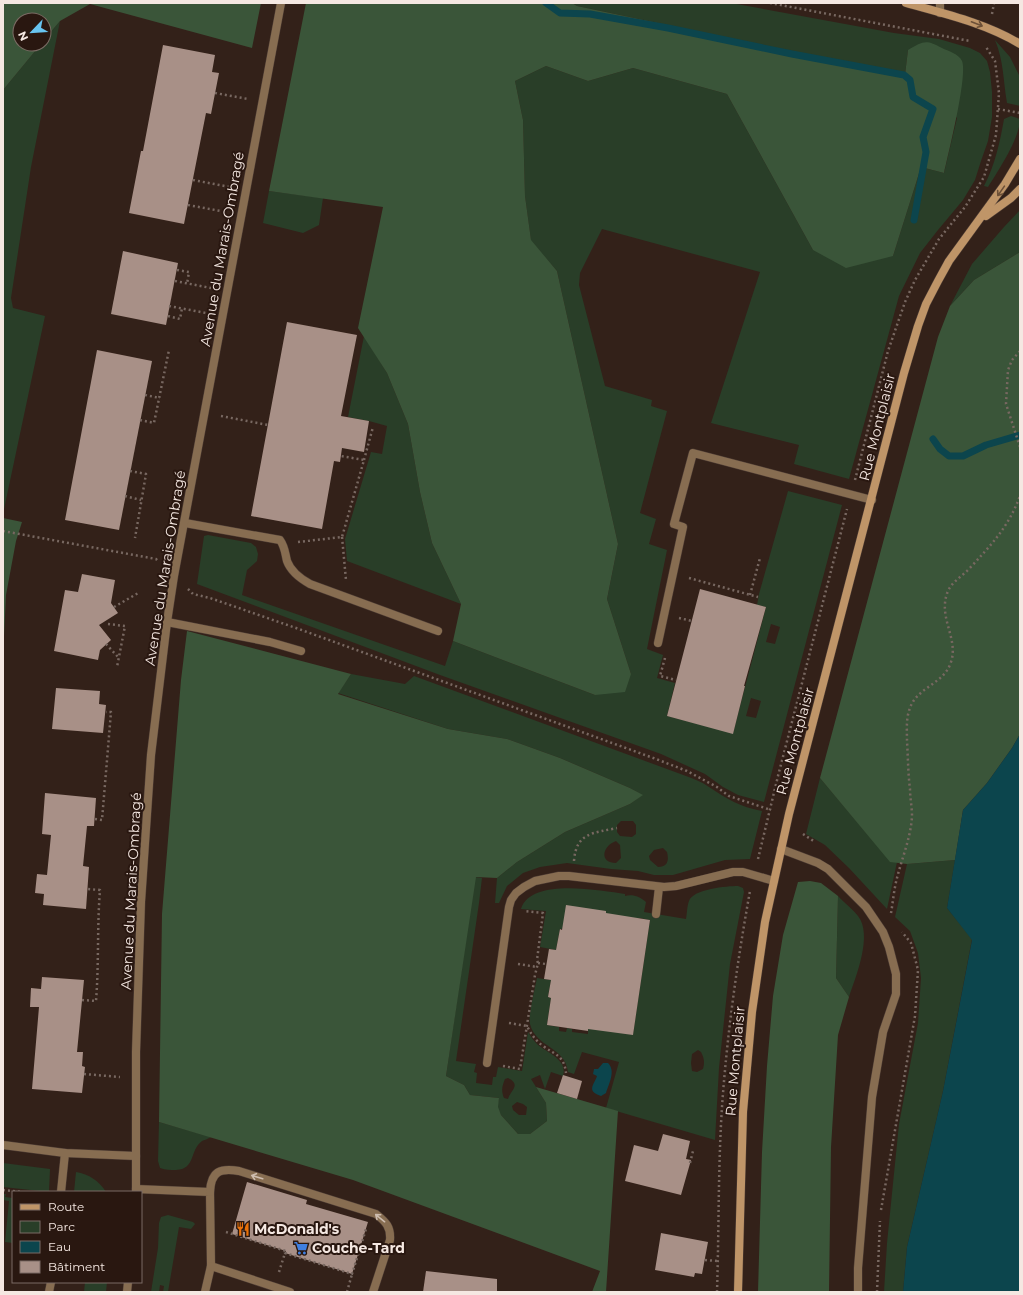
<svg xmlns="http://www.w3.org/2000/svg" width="1023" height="1295" font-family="Montserrat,sans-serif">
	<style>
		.green { fill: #293e28; fill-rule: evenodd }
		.forest { fill: #3a5539 }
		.water { fill: #0c454d }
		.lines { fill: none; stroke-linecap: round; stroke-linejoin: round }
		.stream { stroke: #0c454d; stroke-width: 7 }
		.building { fill: #a89087 }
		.lane-casing { stroke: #4e3d35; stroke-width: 9 }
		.street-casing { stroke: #4e3d35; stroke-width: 9 }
		.secondary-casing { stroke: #4e3d35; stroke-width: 9 }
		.path { stroke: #786861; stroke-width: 2.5; stroke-dasharray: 2 3; stroke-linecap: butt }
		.lane { stroke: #876d51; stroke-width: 8 }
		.street { stroke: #876d51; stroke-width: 8 }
		.secondary { stroke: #bf9568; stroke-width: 8 }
		.oneway { stroke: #6c5038 }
		.oneway2 { stroke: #cebdaf }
		.labels { text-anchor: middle; stroke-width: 4; stroke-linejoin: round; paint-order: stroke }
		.street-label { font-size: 14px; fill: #f5e8e2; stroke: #291710 }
		.poi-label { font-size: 14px; font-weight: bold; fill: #f5e8e2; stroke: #291710; text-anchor: start }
	</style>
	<rect width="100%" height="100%" fill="#332119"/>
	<g class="green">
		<path d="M572,3H731L894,33L939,39L970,48L980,53L987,61L990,72L992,92V117L988,141L981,161L975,180L963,200L938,230L920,253L899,296L849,479L794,464L799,445L711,423L760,272L602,229L580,273L579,285L605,386L652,400L651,406L667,411L640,513L656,519L649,544L667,550L647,649L663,655L657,678L675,683L667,716L733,733L766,607L757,605L759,594L788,491L842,505L764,802L738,795L723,787L705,774L661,754L440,675L197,584L204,536L208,535L251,543L256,547L258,554L257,561L247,570L242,595L445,666L453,641L595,695L631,674L607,599L618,544L557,271L531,241L525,196L523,120L515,81L546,66L588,81L633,68L727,94L813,250L893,256L921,167L944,173L957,118L908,50L905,75L577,6ZM771,624L780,627L775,644L766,642ZM751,698L761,701L756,718L746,716Z"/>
		<polygon points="60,21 31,167 11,298 13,308 45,316 3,514 3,90 41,44 44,44 44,40"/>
		<path d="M995,40L1010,57L1020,77V106L1007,103C1003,80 1004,62 995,40Z"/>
		<path d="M1011,116L1020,119C1020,138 998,171 988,187L984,186C995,165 1000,142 1004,119Z"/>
		<polygon points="269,191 323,198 319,225 303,233 263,223"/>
		<polygon points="1020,210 1020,252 974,280 950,306 972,264 1004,227"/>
		<polygon points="364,336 387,373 408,424 420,492 432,543 461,604 347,561 345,539 371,452 382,454 387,426 369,421 348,417"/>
		<path d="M351,674L405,684L414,676L686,776C694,779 702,782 709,787C727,799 740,807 762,811L750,859L725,860L673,875H654L638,871L611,869L567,863L540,867L523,873L507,886L499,903H495L497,878L517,862L565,832L630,804L642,795L630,788L560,758L507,739L448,729L338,693ZM621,821H633L636,825V834L632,837L620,836L617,832V825ZM616,841L620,845L621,858L616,863C599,863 602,846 616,841ZM663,848L667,852C669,860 668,867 658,867L650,860L649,856L654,850Z"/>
		<polygon points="820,778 890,861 897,862 887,909 849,868 825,845 806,834"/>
		<polygon points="955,860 947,908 972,939 943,1091 907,1247 903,1292 884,1292 887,1243 899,1124 918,1023 921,978 918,953 910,931 895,917 907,864"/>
		<path d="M475,877L482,878L479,903L456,1061L476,1064L474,1072L477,1073L476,1083L492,1085L493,1077H496L498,1067L522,1071L528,1032C531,1037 534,1041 538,1045C548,1053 568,1060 563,1076L551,1072L545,1089L540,1075L531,1079L546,1103L547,1121L530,1134H518L501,1115L497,1107L499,1098L470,1095L464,1085L446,1076ZM508,1078C522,1085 510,1091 508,1099L504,1098C501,1091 502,1086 505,1079ZM517,1102L523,1104L527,1107L526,1115H519L513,1110L512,1106Z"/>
		<path d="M738,886L743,888L744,892L730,964L719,1068L715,1140L606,1108L619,1062L582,1052L574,1074L568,1072C565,1046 536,1048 530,1024C528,1016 535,988 537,978L551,980L548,997L551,998L547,1025L559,1027V1031L566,1032L567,1028L572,1029V1032L588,1034V1028L633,1034L650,920L640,918L560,929L556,950L540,947L546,911L521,909C531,877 601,891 625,894V896C633,894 640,897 646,902L644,912L686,919C687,914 687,906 689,901C693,889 727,886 738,886ZM698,1050L701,1052C704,1058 705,1062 703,1069L697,1072L692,1071L691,1063L692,1054Z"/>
		<path d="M838,896C844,903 853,909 858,916C873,935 856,976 849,997L836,978Z"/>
		<path d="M159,1122L211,1137C208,1139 204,1140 202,1141C189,1151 196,1169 176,1170C170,1170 166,1170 160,1168L158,1161Z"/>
		<polygon points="3,1163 50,1169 49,1192 3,1187"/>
		<path d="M76,1172C89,1174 99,1181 106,1192H74Z"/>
		<polygon points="3,1194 6,1194 5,1197 13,1198 13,1243 5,1242 9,1201 3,1200"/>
		<polygon points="168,1215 193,1222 195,1224 191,1229 179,1227 168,1292 163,1292 164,1286 160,1285 159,1292 151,1292 158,1248 159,1223 161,1217"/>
		<polygon points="85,1282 107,1282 106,1292 84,1292"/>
	</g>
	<g class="forest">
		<polygon points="3,3 261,3 252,48 90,4 60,21 44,40 44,20 20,20 20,44 41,44 3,90"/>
		<path d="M306,3H572L577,6L905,75L908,50C923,41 926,39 942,48C948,51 959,54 962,61C968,75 948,155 944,173L921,167L893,256L846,268L813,250L727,94L633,68L588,81L546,66L515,81L523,120L525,196L531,240L557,271L618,544L607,599L631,674L625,692L595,695L453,641L461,604L432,543L420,492L408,424L387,373L358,328L383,207L269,191Z"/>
		<polygon points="1020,252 1020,734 1012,748 987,783 963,810 955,860 907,864 890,862 820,778 938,337 950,306 974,280"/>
		<polygon points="3,518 22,522 16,541 6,595 3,657"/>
		<polygon points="187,631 351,674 338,694 448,729 507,739 560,758 630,788 643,795 630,804 565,832 517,862 497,878 476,877 446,1076 464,1085 470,1095 499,1098 498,1107 501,1115 518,1134 530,1134 547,1121 546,1103 536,1087 618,1111 606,1292 592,1292 600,1271 353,1180 159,1122 162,914 181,680"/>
		<polygon points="810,881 821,883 838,896 836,978 849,997 838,1035 831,1147 829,1292 758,1292 762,1152 767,1066 773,996 783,935 798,882"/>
	</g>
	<g class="water">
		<polygon points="1020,734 1020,1292 903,1292 907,1247 943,1091 972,940 947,908 963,810 987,783 1012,748"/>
		<path d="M603,1063H608C616,1071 609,1083 606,1093L601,1096C586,1091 594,1085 597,1076L593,1074L594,1069H598Z"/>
	</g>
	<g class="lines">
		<g class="stream">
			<polyline points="546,3 560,13 590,14 668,28 792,54 904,75 910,80 913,97 933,109 923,137 926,152 914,220"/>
			<polyline points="933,439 940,449 949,456 963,456 986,445 1020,435"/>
		</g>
	</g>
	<g class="building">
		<polygon points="163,45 215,55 212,72 219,73 211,114 206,113 184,224 129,213 141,151 143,151"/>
		<polygon points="123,251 178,263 166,325 111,314"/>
		<polygon points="287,322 357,335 341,416 369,421 364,452 342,448 340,462 334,461 322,529 251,516"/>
		<polygon points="97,350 152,361 119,530 65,520"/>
		<polygon points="82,574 115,580 111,603 118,613 99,625 111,640 100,650 98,660 54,651 65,590 78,592"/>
		<polygon points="700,589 766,607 744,686 745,686 733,734 667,716"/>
		<polygon points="56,688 100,691 99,704 106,705 103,733 52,729"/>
		<polygon points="45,793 96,798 94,826 87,826 83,866 89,867 86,909 43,905 44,894 35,893 37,874 47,875 51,835 42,834"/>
		<polygon points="566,905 606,911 606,913 650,920 633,1035 588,1029 588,1031 547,1025 551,998 548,997 551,980 544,979 549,949 556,950 560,929 562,930"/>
		<polygon points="42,977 84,980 77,1052 83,1052 82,1066 85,1067 82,1093 32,1089 39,1007 30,1007 31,988 41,989"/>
		<polygon points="563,1075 582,1081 577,1099 557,1093"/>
		<polygon points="663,1134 690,1141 686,1159 691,1160 681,1195 625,1181 634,1145 658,1151"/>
		<polygon points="247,1182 307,1200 306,1204 368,1222 352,1274 285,1253 286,1251 232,1234"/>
		<polygon points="661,1233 708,1242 702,1274 695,1273 694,1277 655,1270"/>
		<polygon points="426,1271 497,1279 497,1292 423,1292"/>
	</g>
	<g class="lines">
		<defs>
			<g id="lane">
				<polyline points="940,13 940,3"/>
				<path d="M185,523L280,540C285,547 285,553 287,561C291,572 301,579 310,584L438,631"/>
				<polyline points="167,622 270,642 301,651"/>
				<polyline points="658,643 683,527 674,524 693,453 872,500"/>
				<polyline points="781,849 818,863 828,869 866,907 883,932 889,947 896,974 896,994 883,1032 872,1097 858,1268 858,1292"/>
				<polyline points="656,914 659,887"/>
				<polyline points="487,1063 509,907 511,900 516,893 524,887 535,881 559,876 569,876 664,887 676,886 733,872 743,872 774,881"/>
				<polyline points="136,1189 210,1192 211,1266 205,1292"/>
				<polyline points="61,1192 65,1153"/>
				<path d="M210,1192C211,1171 220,1168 239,1171L376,1214C386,1222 391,1227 390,1240L373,1292"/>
				<polyline points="211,1266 290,1292"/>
				<polyline points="49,1292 51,1282"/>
			</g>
			<g id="street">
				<polyline points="3,1145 65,1153 136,1156"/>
				<polyline points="136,1192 136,1052 141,902 151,755 167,622 174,576 281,3"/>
				<polyline points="127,1292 128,1282"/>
			</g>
			<g id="secondary">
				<path d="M906,3C945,14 985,23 1020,44"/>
				<polyline points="986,216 1011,198 1020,189"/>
				<polyline points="738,1292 743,1112 752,1012 765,922 789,814 904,373 918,326 926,304 938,281 949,261 1005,184 1020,159"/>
			</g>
		</defs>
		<use href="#lane" class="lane-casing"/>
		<use href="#street" class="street-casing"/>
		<use href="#secondary" class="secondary-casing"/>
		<g class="path">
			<polyline points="770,3 970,41"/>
			<polyline points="992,14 994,3"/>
			<polyline points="215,93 248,99"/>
			<polyline points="998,109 1020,113"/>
			<polyline points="193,180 230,187"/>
			<polyline points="188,205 226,212"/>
			<polyline points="177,270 189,272 187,284"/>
			<polyline points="175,281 211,288"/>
			<polyline points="169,306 206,313"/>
			<polyline points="168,316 180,319 182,308"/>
			<polyline points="1020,351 1012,360 1008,370 1006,404 1020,447"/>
			<polyline points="145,395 160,398"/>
			<polyline points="221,416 268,425"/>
			<polyline points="140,420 154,423 169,350"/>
			<polyline points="364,460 373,427"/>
			<polyline points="130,471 146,474 135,538"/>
			<polyline points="855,480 888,351 905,302 915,280 939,239 965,207 984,177 996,135 999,93 995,61 986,47"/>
			<polyline points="125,496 141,500"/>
			<polyline points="3,531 156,559 159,562"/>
			<polyline points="342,537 346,580"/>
			<polyline points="298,542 342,537 364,460 341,456"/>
			<polyline points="689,578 758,597"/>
			<polyline points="188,589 193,594 210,598 296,628 656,759 687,771 717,787 729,796 771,810"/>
			<polyline points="750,595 760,558"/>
			<polyline points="114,607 140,592"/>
			<polyline points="679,618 692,621"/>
			<polyline points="108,624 125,626 117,667"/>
			<polyline points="106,644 119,658"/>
			<polyline points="665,658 660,676 676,680"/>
			<polyline points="95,819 102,820 111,712 106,712"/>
			<polyline points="803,834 815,842"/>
			<polyline points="758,859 778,776 847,509"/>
			<path d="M574,861C576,832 594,833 617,828"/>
			<path d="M891,913C893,902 894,889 897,878C902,858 911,837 912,816C912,807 910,798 910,789C908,773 908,757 907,741C907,731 906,720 909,711C915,687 944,685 951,662C959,638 937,617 948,591C952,582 961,577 968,570C991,545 1008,528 1020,496"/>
			<polyline points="538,963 546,964"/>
			<polyline points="518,964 537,967"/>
			<path d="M82,1000L96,1001C99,964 97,927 100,890L87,889"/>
			<path d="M509,1023L527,1026C531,1034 535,1040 543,1046C555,1055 564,1055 566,1073"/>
			<polyline points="503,1066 520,1069 535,975 538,963 537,960 543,913 525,911"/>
			<polyline points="84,1074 120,1077"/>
			<polyline points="690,1163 693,1151"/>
			<polyline points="3,1190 22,1192"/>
			<polyline points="881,1210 915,1016 918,970 911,943 902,932"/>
			<polyline points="226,1232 286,1251 285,1253 352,1274 366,1229"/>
			<polyline points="12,1246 13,1246"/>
			<polyline points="705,1260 717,1261"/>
			<polyline points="279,1272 285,1253"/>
			<polyline points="347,1292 352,1274"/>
			<path d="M717,1292C719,1231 718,1169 722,1107C727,1035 737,963 750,891"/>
			<polyline points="877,1292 880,1221"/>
		</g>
		<use href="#lane" class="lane"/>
		<use href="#street" class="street"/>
		<use href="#secondary" class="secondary"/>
	</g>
	<defs><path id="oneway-shaft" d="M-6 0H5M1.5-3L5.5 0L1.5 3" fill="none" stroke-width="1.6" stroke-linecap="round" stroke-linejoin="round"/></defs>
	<g class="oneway">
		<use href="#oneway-shaft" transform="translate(977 24) rotate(21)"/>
		<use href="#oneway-shaft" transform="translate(1001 191) rotate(125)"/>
	</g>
	<g class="oneway2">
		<use href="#oneway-shaft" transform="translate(257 1177) rotate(-163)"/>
		<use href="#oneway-shaft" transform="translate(380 1218) rotate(-141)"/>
	</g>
	<defs>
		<symbol id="restaurant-bare" viewBox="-9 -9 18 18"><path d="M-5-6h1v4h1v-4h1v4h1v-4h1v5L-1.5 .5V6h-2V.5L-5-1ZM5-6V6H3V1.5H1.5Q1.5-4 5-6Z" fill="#e8710a" stroke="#291710" stroke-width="2.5" paint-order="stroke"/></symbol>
		<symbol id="supermarket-bare" viewBox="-9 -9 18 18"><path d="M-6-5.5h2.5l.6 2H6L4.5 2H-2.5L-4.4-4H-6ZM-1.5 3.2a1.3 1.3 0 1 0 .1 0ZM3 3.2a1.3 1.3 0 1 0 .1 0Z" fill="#3f7fe0" stroke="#291710" stroke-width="2.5" paint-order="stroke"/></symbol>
	</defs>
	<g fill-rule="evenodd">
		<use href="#restaurant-bare" x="233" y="1219" width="20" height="20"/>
		<use href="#supermarket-bare" x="291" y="1238" width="20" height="20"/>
	</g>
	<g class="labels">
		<g class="street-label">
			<text transform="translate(222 249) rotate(-80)" y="5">Avenue du Marais-Ombragé</text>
			<text transform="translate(877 427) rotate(-76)" y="5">Rue Montplaisir</text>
			<text transform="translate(165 568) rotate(-81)" y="5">Avenue du Marais-Ombragé</text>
			<text transform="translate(795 741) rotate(-75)" y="5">Rue Montplaisir</text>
			<text transform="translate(131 891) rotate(-87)" y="5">Avenue du Marais-Ombragé</text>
			<text transform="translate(735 1061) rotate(-85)" y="5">Rue Montplaisir</text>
		</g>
		<g class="poi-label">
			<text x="254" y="1234">McDonald's</text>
			<text x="312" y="1253">Couche-Tard</text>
		</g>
	</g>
	<rect width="1023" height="1295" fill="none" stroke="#f5e8e2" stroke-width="8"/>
	<rect x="12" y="1191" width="130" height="92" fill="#291710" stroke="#7b6b64"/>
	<rect x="20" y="1204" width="20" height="6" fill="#bf9568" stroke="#7b6b64"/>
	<text x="48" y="1211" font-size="12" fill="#f5e8e2">Route</text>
	<rect x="20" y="1221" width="20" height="12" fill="#293e28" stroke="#7b6b64"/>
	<text x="48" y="1231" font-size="12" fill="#f5e8e2">Parc</text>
	<rect x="20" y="1241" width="20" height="12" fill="#0c454d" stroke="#7b6b64"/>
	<text x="48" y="1251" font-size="12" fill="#f5e8e2">Eau</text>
	<rect x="20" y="1261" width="20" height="12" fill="#a89087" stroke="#7b6b64"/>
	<text x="48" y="1271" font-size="12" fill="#f5e8e2">Bâtiment</text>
	<g transform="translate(32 32) rotate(245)"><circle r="19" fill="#291710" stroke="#7b6b64"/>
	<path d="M0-3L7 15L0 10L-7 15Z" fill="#68c4f0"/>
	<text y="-6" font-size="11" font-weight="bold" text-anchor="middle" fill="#f5e8e2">N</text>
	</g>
</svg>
